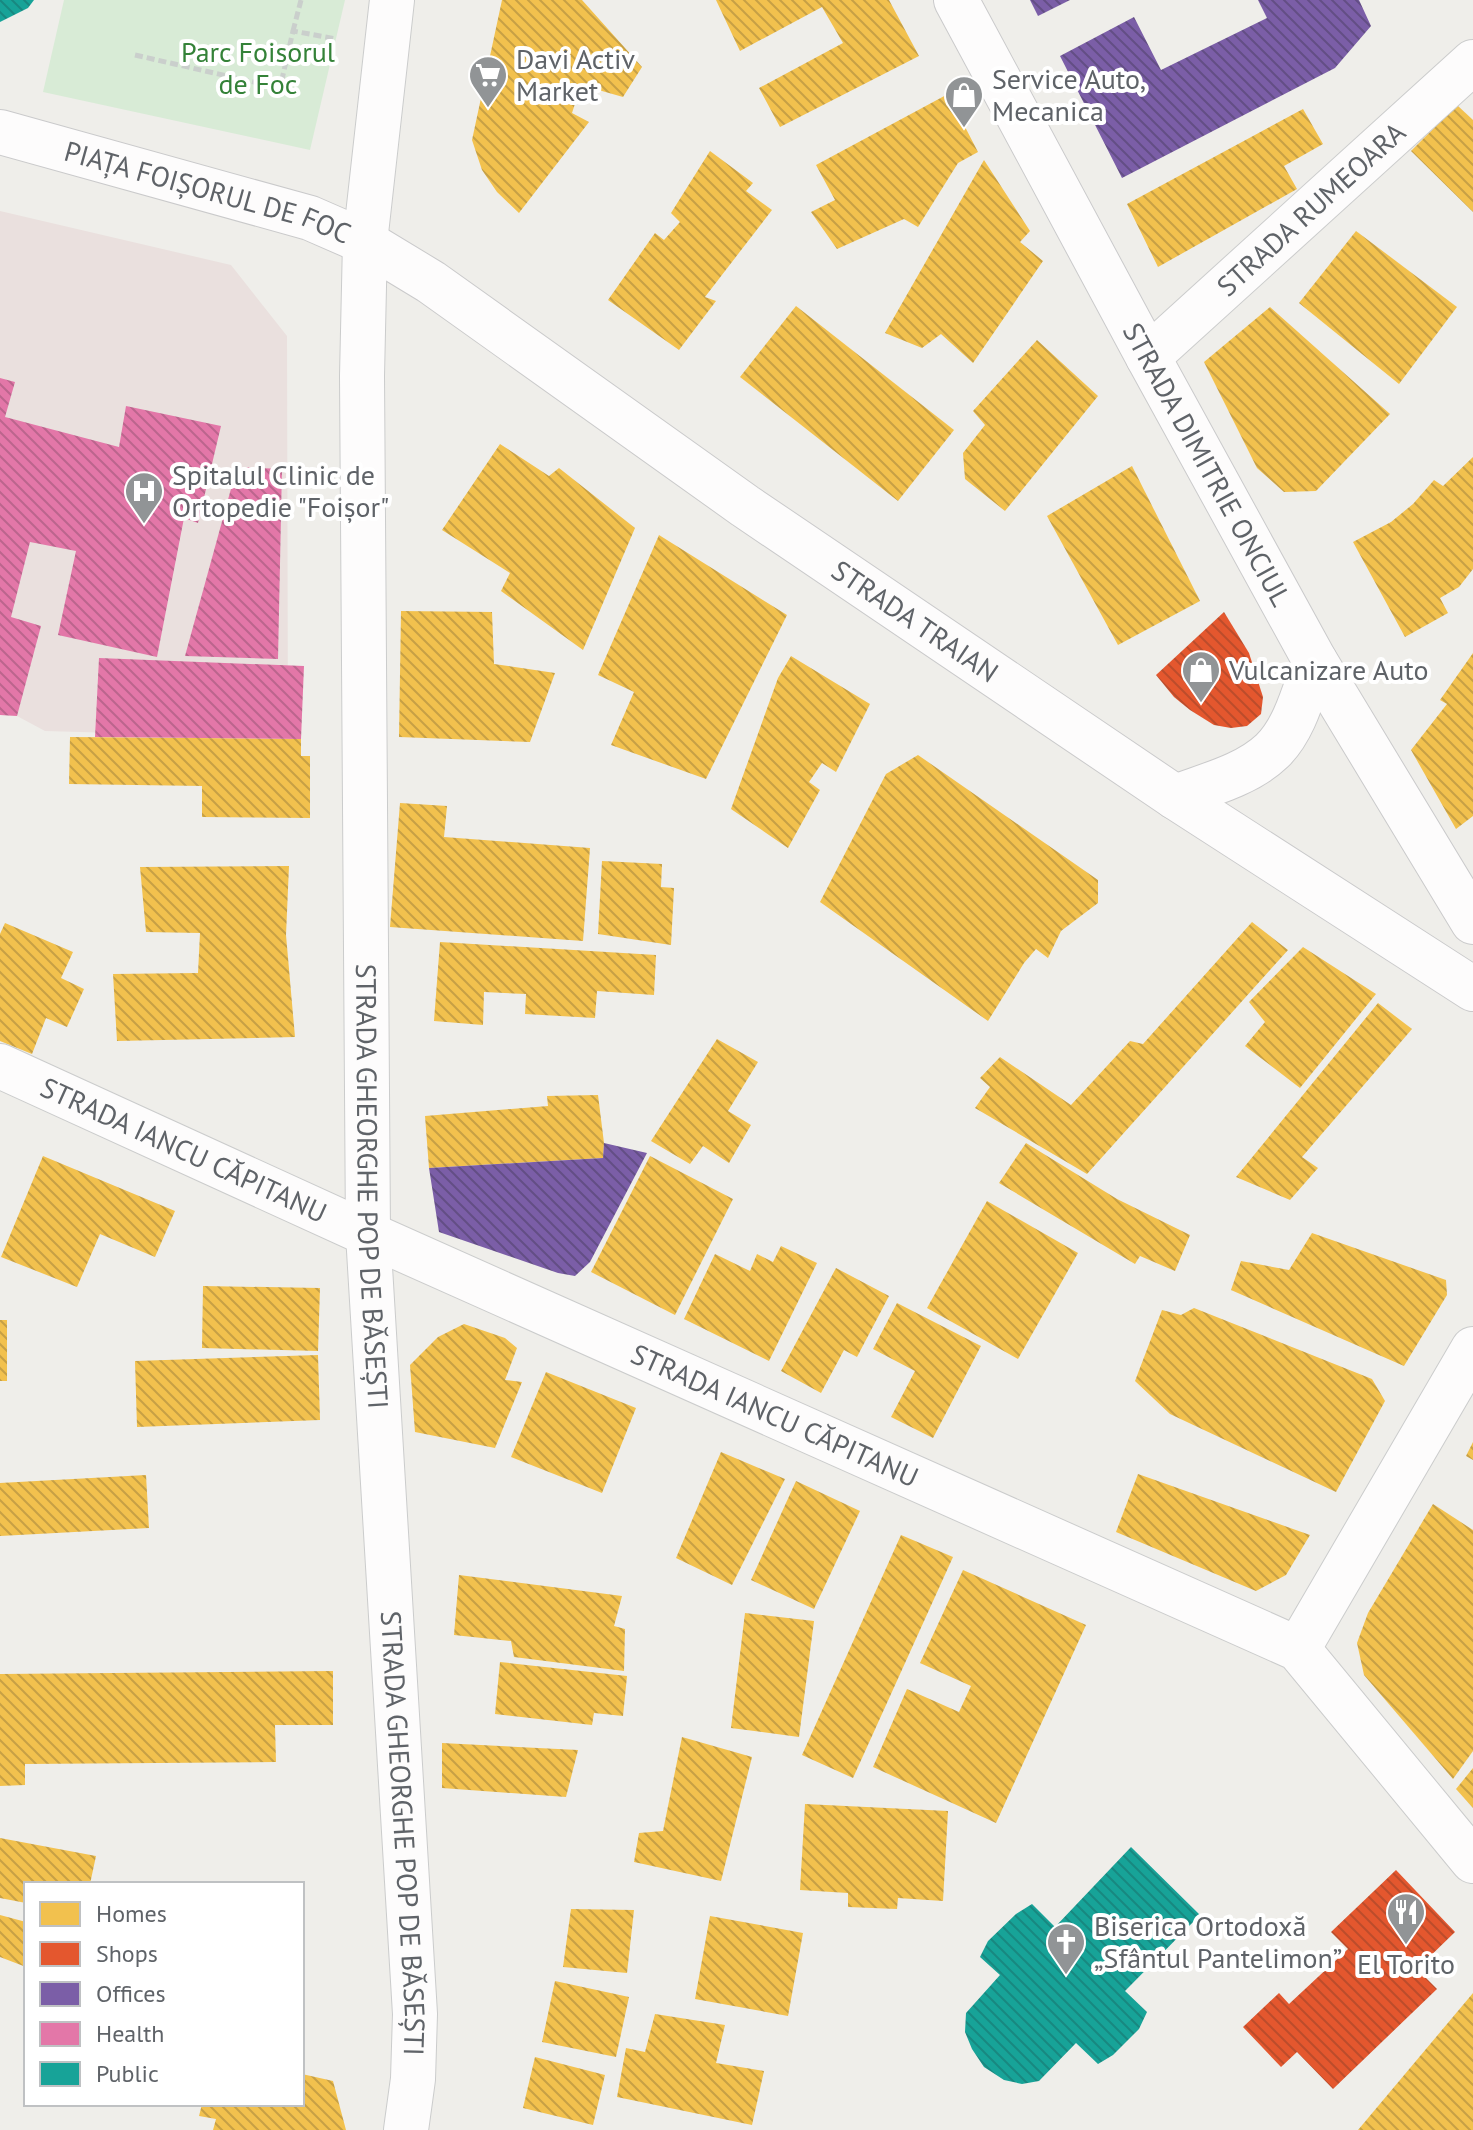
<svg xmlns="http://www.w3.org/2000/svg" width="1473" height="2130" font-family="'PT Sans',sans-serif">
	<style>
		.medical { fill: #eae0de }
		.park { fill: #d8ebd6 }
		.homes { fill: url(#homes-back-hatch) }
		.shops { fill: url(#shops-back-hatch) }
		.offices { fill: url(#offices-back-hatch) }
		.health { fill: url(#health-back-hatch) }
		.public { fill: url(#public-back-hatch) }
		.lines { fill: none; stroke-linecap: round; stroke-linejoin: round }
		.street-casing { stroke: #cbcccc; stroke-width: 46 }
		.secondary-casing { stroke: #cacacb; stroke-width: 46 }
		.path { stroke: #cacfcc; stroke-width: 5; stroke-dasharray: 8 4; stroke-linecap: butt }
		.street { stroke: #fdfcfc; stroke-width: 44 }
		.secondary { stroke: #fdfcfc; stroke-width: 44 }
		.labels { text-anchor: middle; stroke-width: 8; stroke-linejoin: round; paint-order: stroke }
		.park-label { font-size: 28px; fill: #348238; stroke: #fff }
		.poi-label { font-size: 28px; fill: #5f6368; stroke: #fff; text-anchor: start }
		.street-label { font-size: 28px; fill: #5f6368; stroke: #fff }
	</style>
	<defs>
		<pattern id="homes-back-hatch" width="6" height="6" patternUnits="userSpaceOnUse" patternTransform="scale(2)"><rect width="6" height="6" fill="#f2c14e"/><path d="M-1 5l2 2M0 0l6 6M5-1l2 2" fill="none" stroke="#c7a045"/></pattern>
		<pattern id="shops-back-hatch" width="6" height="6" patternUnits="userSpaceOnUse" patternTransform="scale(2)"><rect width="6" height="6" fill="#e4572e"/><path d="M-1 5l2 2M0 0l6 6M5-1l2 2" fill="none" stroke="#bc4c2b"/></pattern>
		<pattern id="offices-back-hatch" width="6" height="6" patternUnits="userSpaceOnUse" patternTransform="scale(2)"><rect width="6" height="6" fill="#7b5ea7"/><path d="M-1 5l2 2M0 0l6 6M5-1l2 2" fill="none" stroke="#634e85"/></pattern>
		<pattern id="health-back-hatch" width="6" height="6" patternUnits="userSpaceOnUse" patternTransform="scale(2)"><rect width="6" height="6" fill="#e377a8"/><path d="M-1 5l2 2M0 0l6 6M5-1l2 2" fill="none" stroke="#bb658d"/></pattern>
		<pattern id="public-back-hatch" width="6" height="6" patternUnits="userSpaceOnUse" patternTransform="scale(2)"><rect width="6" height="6" fill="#17a398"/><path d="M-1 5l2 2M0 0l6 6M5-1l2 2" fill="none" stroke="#188880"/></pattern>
	</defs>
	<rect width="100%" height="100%" fill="#efeeea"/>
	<polygon class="medical" points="0,211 231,265 287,336 288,738 45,731 17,716 0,715"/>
	<polygon class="park" points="64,0 345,0 310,150 43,92"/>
	<g class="homes">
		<polygon points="502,0 582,0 642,67 623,97 581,85 572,113 589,122 519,213 497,192 482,170 472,140"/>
		<polygon points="716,0 889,0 919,56 780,127 759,88 843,43 822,7 740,51"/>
		<polygon points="948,94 978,152 958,163 918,227 904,219 837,249 811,212 835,200 816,165"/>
		<polygon points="1457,105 1473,120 1473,212 1411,151"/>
		<polygon points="1303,109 1323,144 1284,166 1297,189 1158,267 1127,204"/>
		<polygon points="710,151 753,183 746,191 772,210 705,297 716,301 679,350 608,300 655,233 664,240 680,222 671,213"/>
		<polygon points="984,160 1030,231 1020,242 1043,261 973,363 941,334 922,348 885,333"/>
		<polygon points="1356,231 1457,307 1399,384 1299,303"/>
		<polygon points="796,306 954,430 898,501 740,377"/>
		<polygon points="1270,307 1390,414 1316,491 1284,492 1257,468 1204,362"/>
		<polygon points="1037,340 1098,396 1005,511 965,479 963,453 985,425 973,411"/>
		<polygon points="500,444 549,476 559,468 635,528 583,650 501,591 510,573 442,530"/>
		<polygon points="1473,457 1473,569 1459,587 1440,598 1448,613 1405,637 1353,542 1391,522 1413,504 1434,480 1443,486"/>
		<polygon points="1132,466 1200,601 1118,645 1047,516"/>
		<polygon points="659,535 787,615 706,779 611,745 634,692 598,675"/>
		<polygon points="401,611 492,612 494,664 555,673 530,742 399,737"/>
		<polygon points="1473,653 1473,816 1456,829 1411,750 1447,704 1440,700"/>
		<polygon points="791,656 870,704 836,772 822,763 809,782 820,790 788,848 731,809 778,678"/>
		<polygon points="70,737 301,739 301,756 310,756 310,818 202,817 202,786 69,784"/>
		<polygon points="918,755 1098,880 1098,903 1061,931 1048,958 1036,949 1024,963 988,1021 820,902 886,774"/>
		<polygon points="400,803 447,806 444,837 590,848 583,941 390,927"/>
		<polygon points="602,861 662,864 661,887 674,888 671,945 598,934"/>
		<polygon points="289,866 286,935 295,1037 117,1041 113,974 198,973 200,933 146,932 140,867"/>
		<polygon points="1252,922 1288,950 1087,1174 975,1108 990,1087 980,1078 1000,1057 1071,1105 1130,1041 1143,1044"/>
		<polygon points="5,923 73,952 61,978 84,989 67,1027 46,1018 32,1054 0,1041 0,934"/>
		<polygon points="440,942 656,955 654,995 597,991 595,1018 525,1014 526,994 484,992 483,1025 434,1021"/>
		<polygon points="1303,947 1376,994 1300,1088 1245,1046 1265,1022 1249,1002"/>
		<polygon points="1378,1003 1412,1029 1302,1157 1318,1168 1290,1200 1236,1177"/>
		<polygon points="717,1039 758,1062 728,1111 751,1125 729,1163 703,1146 690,1164 651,1141"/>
		<polygon points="598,1095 604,1143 603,1158 429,1168 425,1116 548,1106 547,1096"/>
		<polygon points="1026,1143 1117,1199 1190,1235 1175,1271 1140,1256 1135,1264 999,1183"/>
		<polygon points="43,1156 175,1211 155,1257 100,1234 77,1287 1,1257"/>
		<polygon points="650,1156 733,1199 675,1315 591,1272"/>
		<polygon points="987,1201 1078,1253 1018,1359 927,1308"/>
		<polygon points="1312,1233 1446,1280 1447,1295 1404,1366 1231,1290 1241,1261 1289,1270"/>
		<polygon points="781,1246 817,1263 769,1361 684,1319 715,1254 750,1271 757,1254 773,1262"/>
		<polygon points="836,1268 889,1296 857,1357 844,1350 821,1393 781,1371"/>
		<polygon points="203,1286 320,1288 318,1351 202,1348"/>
		<polygon points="897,1303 981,1346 933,1438 891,1417 915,1371 873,1349"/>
		<polygon points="1194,1308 1372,1379 1385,1401 1336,1492 1170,1414 1135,1381 1162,1310 1181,1315"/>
		<rect x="0" y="1320" width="7" height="61"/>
		<polygon points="464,1324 505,1338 517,1348 505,1380 522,1382 495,1448 415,1432 410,1365 438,1337"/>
		<polygon points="318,1355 320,1420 137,1427 135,1361"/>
		<polygon points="546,1372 636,1408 602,1493 511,1457"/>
		<polygon points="1473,1442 1473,1460 1466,1456"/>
		<polygon points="721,1452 785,1479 732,1585 676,1558"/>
		<polygon points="1138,1474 1310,1535 1286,1575 1256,1591 1116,1532"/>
		<polygon points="146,1475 149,1528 0,1536 0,1483"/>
		<polygon points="796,1481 860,1511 814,1609 751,1580"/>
		<polygon points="1433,1504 1473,1530 1473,1751 1453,1779 1364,1675 1357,1643 1368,1613"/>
		<polygon points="901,1535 953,1557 853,1778 802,1755"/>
		<polygon points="963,1570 1086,1625 996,1823 873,1767 907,1689 959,1712 971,1686 920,1663"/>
		<polygon points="459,1575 622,1596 614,1626 625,1629 624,1671 514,1657 511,1641 454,1635"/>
		<polygon points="745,1613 814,1621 799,1737 731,1728"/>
		<polygon points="500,1662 627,1676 623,1716 594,1713 592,1725 495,1714"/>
		<polygon points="333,1671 333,1725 275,1725 276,1762 25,1764 25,1785 0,1786 0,1674"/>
		<polygon points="682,1737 752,1757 721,1881 634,1862 639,1833 663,1831"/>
		<polygon points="442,1743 578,1750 566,1797 442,1788"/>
		<polygon points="1473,1768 1473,1808 1456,1789"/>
		<polygon points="805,1804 948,1811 943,1901 898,1898 897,1909 848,1907 848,1893 800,1890"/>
		<polygon points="0,1838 96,1856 90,1884 26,1884 26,1903 0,1898"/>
		<polygon points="571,1909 634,1910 627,1973 563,1967"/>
		<polygon points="0,1915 26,1922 26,1967 0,1957"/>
		<polygon points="710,1916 803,1933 788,2016 695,1999"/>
		<polygon points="555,1981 629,1997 616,2057 542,2042"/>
		<polygon points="1473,1993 1473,2130 1358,2130"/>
		<polygon points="655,2014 725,2025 716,2063 764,2071 752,2125 617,2097 626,2048 645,2052"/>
		<polygon points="535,2057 605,2075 593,2125 523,2108"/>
		<polygon points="302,2074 333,2081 346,2130 213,2130 216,2119 199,2116 202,2104 302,2104"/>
	</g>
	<g class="shops">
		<polygon points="1224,612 1249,653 1263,697 1261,714 1247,726 1231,728 1214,725 1190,710 1174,697 1156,675"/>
		<polygon points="1396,1870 1455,1932 1417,1969 1437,1989 1333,2089 1297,2052 1281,2067 1243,2027 1279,1993 1289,2004 1348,1949 1331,1932"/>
	</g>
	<g class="offices">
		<polygon points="1030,0 1070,0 1038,16"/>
		<polygon points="1258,0 1359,0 1371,26 1335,68 1122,178 1060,56 1134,17 1161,70 1267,18"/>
		<polygon points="604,1143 647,1153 590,1262 575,1276 558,1273 439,1232 429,1168 603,1158"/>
	</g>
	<g class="health">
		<polygon points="0,378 15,382 5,417 119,447 126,406 221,426 198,523 184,518 157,657 58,635 76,551 30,542 11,617 41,626 17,716 0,715"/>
		<polygon points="237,467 282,469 278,659 185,656"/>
		<polygon points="99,658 304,666 301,739 95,737"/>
	</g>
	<g class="public">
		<polygon points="0,0 34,0 28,8 0,22"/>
		<polygon points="1131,1847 1200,1915 1125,1991 1147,2012 1139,2029 1113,2055 1098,2064 1076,2043 1039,2081 1022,2084 1004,2080 984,2067 972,2049 965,2032 966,2013 1000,1975 980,1957 988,1941 1016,1914 1032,1904 1055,1927"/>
	</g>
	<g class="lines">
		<defs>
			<g id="street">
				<path id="s1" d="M392,0L365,242L362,376L368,1234L415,2014L413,2079L406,2130"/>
				<path id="s2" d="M1148,357L1473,62"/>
				<path id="s3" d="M0,1066L368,1234L1298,1649L1473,1861"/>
				<polyline points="1298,1649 1473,1349"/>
			</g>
			<g id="secondary">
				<path id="s4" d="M956,0L1148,357L1315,661L1473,922"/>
				<path id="s5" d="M0,132L310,218L365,242L431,282L745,506L1175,797L1473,989"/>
				<path d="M1175,797C1207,785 1247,775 1272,751C1295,729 1304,691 1315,661"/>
			</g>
		</defs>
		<use href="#street" class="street-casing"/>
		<use href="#secondary" class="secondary-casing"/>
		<g class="path">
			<polyline points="293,31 301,0"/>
			<polyline points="135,55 280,88 293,31 336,39"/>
		</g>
		<use href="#street" class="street"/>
		<use href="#secondary" class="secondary"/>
	</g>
	<defs>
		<symbol id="supermarket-pin" viewBox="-11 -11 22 30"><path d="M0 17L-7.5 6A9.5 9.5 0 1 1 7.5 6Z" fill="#919496" stroke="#fff"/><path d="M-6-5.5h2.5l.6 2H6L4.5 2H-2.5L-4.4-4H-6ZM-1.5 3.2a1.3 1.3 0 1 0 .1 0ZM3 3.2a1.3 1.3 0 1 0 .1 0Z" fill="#fff"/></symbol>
		<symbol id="shop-pin" viewBox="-11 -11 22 30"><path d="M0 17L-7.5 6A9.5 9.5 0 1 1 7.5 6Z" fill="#919496" stroke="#fff"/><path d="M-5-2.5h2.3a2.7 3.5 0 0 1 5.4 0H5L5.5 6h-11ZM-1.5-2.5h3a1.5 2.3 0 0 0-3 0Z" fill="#fff"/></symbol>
		<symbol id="hospital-pin" viewBox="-11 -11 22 30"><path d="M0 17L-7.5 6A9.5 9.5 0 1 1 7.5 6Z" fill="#919496" stroke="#fff"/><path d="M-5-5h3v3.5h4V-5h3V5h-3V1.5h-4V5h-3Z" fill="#fff"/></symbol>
		<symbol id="restaurant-pin" viewBox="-11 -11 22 30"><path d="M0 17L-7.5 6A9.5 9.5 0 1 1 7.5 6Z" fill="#919496" stroke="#fff"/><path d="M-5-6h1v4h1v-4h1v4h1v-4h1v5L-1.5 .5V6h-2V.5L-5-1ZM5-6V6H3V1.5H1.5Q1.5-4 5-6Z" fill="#fff"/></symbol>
		<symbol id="church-pin" viewBox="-11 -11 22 30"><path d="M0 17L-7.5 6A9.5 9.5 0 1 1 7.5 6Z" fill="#919496" stroke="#fff"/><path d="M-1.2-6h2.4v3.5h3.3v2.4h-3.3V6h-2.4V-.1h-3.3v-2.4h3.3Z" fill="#fff"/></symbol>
	</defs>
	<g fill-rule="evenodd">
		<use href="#supermarket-pin" x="466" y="53" width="44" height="60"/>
		<use href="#shop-pin" x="942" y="73" width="44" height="60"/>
		<use href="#hospital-pin" x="122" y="469" width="44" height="60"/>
		<use href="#shop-pin" x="1179" y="648" width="44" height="60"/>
		<use href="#restaurant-pin" x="1384" y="1890" width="44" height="60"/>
		<use href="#church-pin" x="1044" y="1920" width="44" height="60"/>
	</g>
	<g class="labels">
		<g class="park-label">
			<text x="258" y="62">Parc Foisorul<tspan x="258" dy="32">de Foc</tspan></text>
		</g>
		<g class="poi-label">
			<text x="516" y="69">Davi Activ<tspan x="516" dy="32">Market</tspan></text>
			<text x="992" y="89">Service Auto,<tspan x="992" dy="32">Mecanica</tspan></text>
			<text x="172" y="485">Spitalul Clinic de<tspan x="172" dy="32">Ortopedie "Foișor"</tspan></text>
			<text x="1229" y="680">Vulcanizare Auto</text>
			<text x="1094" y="1936">Biserica Ortodoxă<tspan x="1094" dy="32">„Sfântul Pantelimon”</tspan></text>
			<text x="1406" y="1974" text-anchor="middle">El Torito</text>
		</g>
		<g class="street-label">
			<text dy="10" stroke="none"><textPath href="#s5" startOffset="216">PIAȚA FOIȘORUL DE FOC</textPath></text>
			<text dy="10" stroke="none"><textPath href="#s2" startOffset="220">STRADA RUMEOARA</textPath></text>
			<text dy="10" stroke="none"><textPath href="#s4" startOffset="528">STRADA DIMITRIE ONCIUL</textPath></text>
			<text dy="10" stroke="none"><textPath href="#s5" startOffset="1050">STRADA TRAIAN</textPath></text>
			<text dy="10" stroke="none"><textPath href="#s3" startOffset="202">STRADA IANCU CĂPITANU</textPath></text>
			<text dy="10" stroke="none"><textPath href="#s1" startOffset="1188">STRADA GHEORGHE POP DE BĂSEȘTI</textPath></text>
			<text dy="10" stroke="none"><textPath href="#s3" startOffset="850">STRADA IANCU CĂPITANU</textPath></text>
			<text dy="10" stroke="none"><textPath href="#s1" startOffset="1836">STRADA GHEORGHE POP DE BĂSEȘTI</textPath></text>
		</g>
	</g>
	<rect x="24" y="1882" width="280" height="224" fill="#ffffff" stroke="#bfc1c3" stroke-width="2"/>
	<rect x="40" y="1902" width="40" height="24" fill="#f2c14e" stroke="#bfc1c3" stroke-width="2"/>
	<text x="96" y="1922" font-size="24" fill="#5f6368">Homes</text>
	<rect x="40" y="1942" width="40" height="24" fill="#e4572e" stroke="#bfc1c3" stroke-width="2"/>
	<text x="96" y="1962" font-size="24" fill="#5f6368">Shops</text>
	<rect x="40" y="1982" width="40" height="24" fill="#7b5ea7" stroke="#bfc1c3" stroke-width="2"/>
	<text x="96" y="2002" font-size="24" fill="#5f6368">Offices</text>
	<rect x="40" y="2022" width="40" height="24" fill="#e377a8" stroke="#bfc1c3" stroke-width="2"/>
	<text x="96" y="2042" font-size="24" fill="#5f6368">Health</text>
	<rect x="40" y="2062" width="40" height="24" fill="#17a398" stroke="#bfc1c3" stroke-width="2"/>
	<text x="96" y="2082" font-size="24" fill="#5f6368">Public</text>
</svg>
